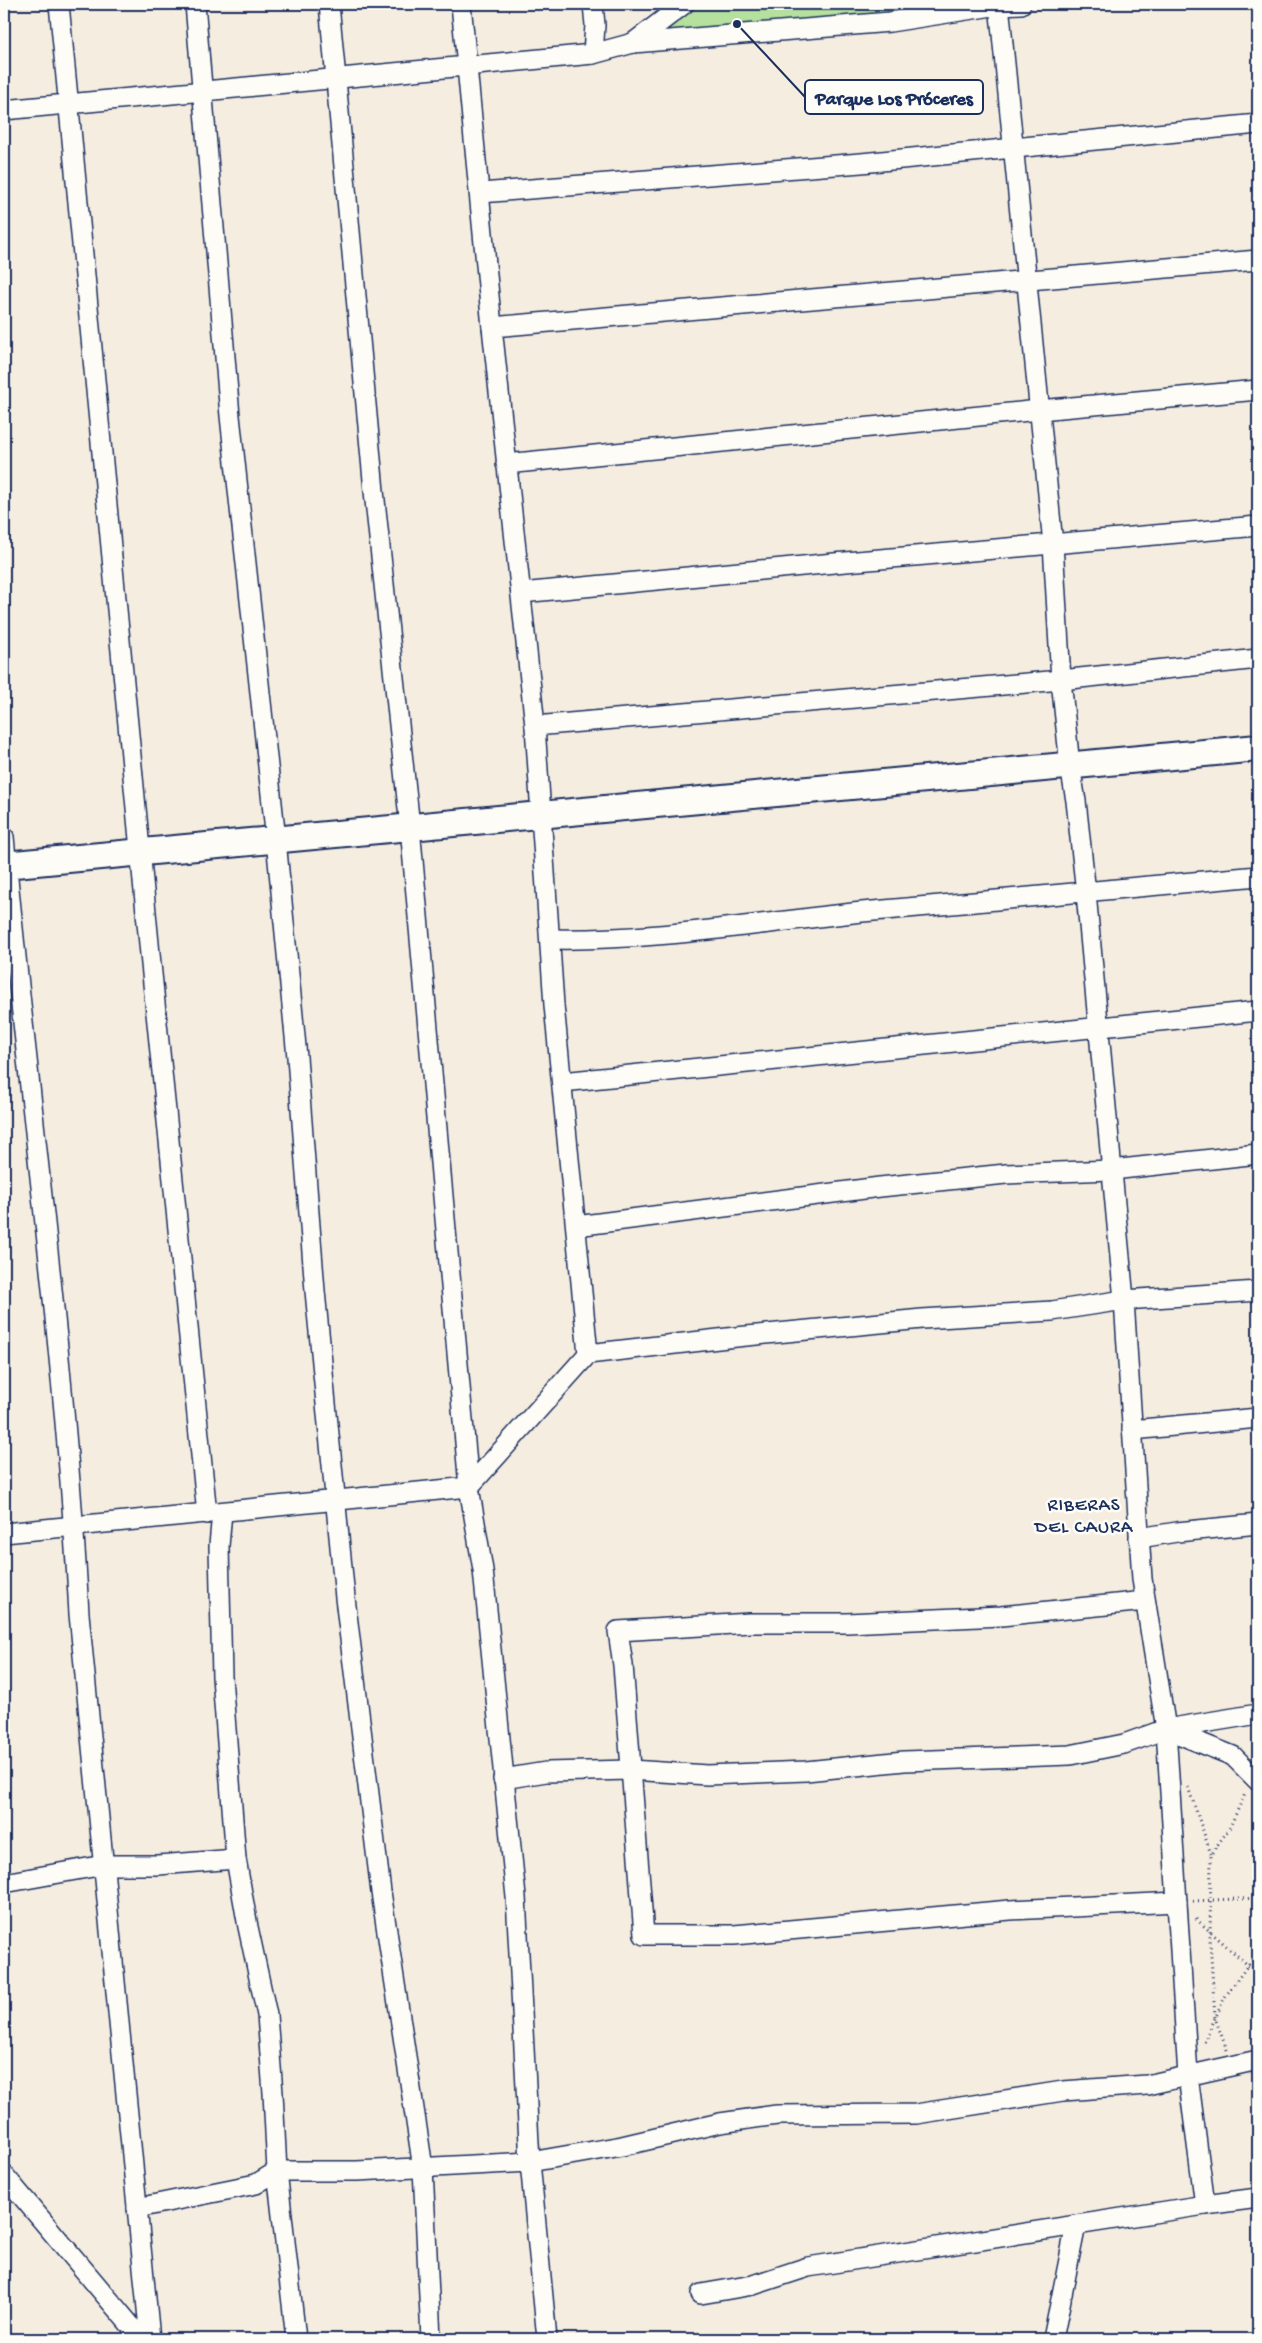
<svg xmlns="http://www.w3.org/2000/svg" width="1262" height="2343" font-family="'Gochi Hand',sans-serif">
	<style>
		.green { fill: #b5e09d; stroke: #68887e }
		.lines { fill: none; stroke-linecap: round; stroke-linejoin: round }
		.street-casing { stroke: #1b2f5e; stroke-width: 22 }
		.secondary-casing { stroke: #1b2f5e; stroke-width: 30 }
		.path { stroke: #1b2f5e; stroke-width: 3; stroke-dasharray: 1 4; stroke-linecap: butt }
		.street { stroke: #fdfcf7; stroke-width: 19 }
		.secondary { stroke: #fdfcf7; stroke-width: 26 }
		.labels { text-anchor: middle; stroke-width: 5; stroke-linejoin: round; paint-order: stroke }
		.neighbourhood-label { font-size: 19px; letter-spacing: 1px; fill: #1b2f5e; stroke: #fdfcf7 }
		.leader { fill: none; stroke: #1b2f5e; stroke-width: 2 }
		.callout-dot { fill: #1b2f5e; stroke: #fdfcf7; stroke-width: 2 }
		.callout { fill: #fdfcf7; stroke: #1b2f5e; stroke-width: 2 }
		.callout-label { font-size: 19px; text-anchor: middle; font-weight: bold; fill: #1b2f5e }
	</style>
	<rect width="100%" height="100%" fill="#f6ede1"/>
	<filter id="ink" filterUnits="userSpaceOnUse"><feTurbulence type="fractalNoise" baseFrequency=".02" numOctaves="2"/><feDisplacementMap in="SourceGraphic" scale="10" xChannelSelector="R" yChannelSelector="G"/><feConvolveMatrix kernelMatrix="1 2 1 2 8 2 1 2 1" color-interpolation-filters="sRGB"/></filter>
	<g filter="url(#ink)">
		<polygon class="green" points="685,4 999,4 633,43"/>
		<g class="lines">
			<defs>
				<g id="street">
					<polyline points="59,4 150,954 207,1514"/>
					<polyline points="195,4 230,416 276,840 297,1057 315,1291 345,1598 381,1892 423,2168 431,2339"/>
					<polyline points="329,4 374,491 410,827 469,1487 483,1570 516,1897 530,2162 547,2339"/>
					<polyline points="593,4 595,25 593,54"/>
					<polyline points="999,4 1053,544 1061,680 1070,766 1076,801 1086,893 1124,1300 1142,1579 1166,1729 1233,1756 1258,1781"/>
					<polyline points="633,43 684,4"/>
					<polyline points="4,110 593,54 633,43 890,22 999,5 1021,4"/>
					<polyline points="480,193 861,163 1258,124"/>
					<polyline points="492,327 1258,260"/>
					<polyline points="506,464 1039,410 1258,390"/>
					<polyline points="521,593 834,563 1258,526"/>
					<polyline points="535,726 1061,680 1258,659"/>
					<path d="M4,837C28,1096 65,1354 79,1614L150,2339"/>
					<path d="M550,939C654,941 758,923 862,912C994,900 1126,889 1258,876"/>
					<polyline points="562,1082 1258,1011"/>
					<polyline points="576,1226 880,1187 1006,1174 1112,1170 1258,1154"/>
					<polyline points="588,1354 736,1337 922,1319 1052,1311 1124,1300 1258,1291"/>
					<polyline points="1132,1430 1258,1418"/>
					<polyline points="222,1512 219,1546 222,1677 236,1859 248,1927 267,2015 273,2093 277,2171 296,2339"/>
					<polyline points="4,1533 469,1487 588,1354 554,1005 535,726 492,327 461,4"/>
					<polyline points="1139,1538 1177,1532 1258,1524"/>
					<polyline points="1145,1601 1001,1616 847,1623 750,1623 618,1631 623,1665 644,1935 734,1935 1010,1910 1177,1902"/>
					<polyline points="1166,1729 1188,2076 1205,2205"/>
					<polyline points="503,1779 546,1772 631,1770 707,1775 806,1771 904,1761 1070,1755 1124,1744 1166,1729 1258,1714"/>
					<polyline points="4,1883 104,1865 158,1865 236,1859"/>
					<polyline points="4,2175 142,2339"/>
					<polyline points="137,2208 256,2184 277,2171 357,2171 530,2162 622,2146 720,2123 777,2115 916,2114 1063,2091 1147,2085 1258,2060"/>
					<polyline points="701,2294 753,2285 808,2267 1205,2205 1258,2198"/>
					<polyline points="1053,2339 1076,2225"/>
				</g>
				<polyline id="secondary" points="4,865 1258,748"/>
			</defs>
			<use href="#street" class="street-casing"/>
			<use href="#secondary" class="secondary-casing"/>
			<g class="path">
				<polyline points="1188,1787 1211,1854"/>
				<polyline points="1193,1901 1258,1898"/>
				<polyline points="1196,1919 1258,1974"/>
				<polyline points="1204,2042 1225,1997 1258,1951"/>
				<polyline points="1227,2050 1215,2018 1210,1941 1211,1854 1229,1829 1245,1794"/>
			</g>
			<use href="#street" class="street"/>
			<use href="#secondary" class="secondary"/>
		</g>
	</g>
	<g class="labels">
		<g class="neighbourhood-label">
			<text x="1084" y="1510">RIBERAS<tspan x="1084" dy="22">DEL CAURA</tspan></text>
		</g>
	</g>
	<path class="leader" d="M737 24L805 97"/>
	<circle class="callout-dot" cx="737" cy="24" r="5"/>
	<rect class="callout" x="805" y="80" width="178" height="34" rx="5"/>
	<g class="callout-label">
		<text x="894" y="104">Parque Los Próceres</text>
	</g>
	<rect width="1262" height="2343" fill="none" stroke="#fdfcf7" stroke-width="20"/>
	<rect x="10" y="10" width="1242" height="2323" fill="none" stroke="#1b2f5e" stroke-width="2" filter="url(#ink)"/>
</svg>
